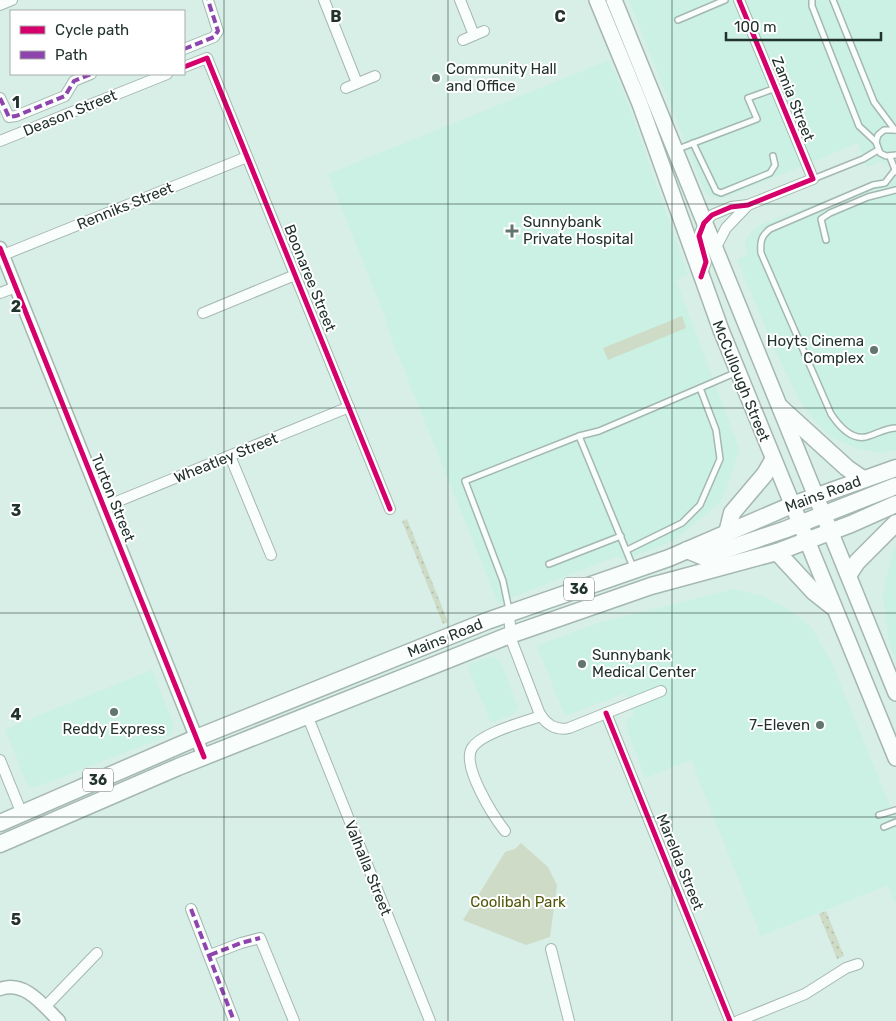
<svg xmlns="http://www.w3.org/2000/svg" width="896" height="1021" font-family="Rubik,sans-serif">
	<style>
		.built { fill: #caf1e4 }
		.grass { fill: url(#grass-dots) }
		.green { fill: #cedbc7 }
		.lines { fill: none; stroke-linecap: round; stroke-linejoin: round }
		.service-casing { stroke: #a5b7b1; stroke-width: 8 }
		.minor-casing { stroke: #a5b7b1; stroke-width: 12 }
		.tertiary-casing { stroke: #a5b7b1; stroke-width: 15 }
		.secondary-casing { stroke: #a5b7b1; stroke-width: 18 }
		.primary-casing { stroke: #a5b7b1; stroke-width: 19 }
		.service { stroke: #f9fdfb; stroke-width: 5 }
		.minor { stroke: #f9fdfb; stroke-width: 10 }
		.tertiary { stroke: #f9fdfb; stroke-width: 12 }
		.secondary { stroke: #f9fdfb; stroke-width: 15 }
		.primary { stroke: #f9fdfb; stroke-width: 16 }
		.quiet { stroke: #8e44ad; stroke-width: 4; stroke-dasharray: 8 4; stroke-linecap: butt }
		.cycleway-casing { stroke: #fff; stroke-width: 8 }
		.cycleway { stroke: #d6006c; stroke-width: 5 }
		.grid { fill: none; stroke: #22332d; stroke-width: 1; stroke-opacity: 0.55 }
		.poi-dot { fill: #62756e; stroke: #fff; stroke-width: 2 }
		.labels { text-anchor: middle; stroke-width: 4; stroke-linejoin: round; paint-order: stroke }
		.shield { fill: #fff; stroke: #64706c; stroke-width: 1 }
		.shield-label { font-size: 14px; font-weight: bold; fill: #22332d }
		.poi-label { font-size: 15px; fill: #22332d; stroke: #fff; text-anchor: start }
		.street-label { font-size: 15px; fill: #22332d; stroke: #fff }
		.park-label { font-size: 15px; fill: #52570a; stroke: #fff }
		.grid-label { font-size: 16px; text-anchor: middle; font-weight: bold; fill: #22332d; stroke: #fff; stroke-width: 4; stroke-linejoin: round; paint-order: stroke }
	</style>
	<defs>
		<pattern id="grass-dots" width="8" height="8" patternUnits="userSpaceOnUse" patternTransform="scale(1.25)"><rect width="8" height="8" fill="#cedbc7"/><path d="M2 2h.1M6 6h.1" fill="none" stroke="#b1bcab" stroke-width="1.8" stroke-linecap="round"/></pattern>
	</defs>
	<rect width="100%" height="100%" fill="#d8efe7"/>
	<g class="built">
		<polygon points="629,0 896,0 896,450 882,453 858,449 831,437 813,419 799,400 775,350 737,260 747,256 745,243 750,233 760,225 886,177 891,170 889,165 881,162 867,167 858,143 724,198 715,198 709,196 705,192"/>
		<polygon points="609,60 626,98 688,275 676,280 739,448 731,476 720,503 673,541 625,560 617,556 498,603 386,325 388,324 328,174"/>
		<polygon points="896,543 896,660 889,643 883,595 889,566"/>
		<polygon points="735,589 762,596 787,608 811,627 831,661 896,820 896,905 888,885 761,936 691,760 645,778 626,727 627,720 634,715 625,693 565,716 537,646 598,623"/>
		<polygon points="493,656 501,663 518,707 513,714 491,723 467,665"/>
		<polygon points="152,670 174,726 170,735 34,788 27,784 5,729"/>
	</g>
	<g class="grass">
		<polygon points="407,519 448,622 443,624 402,521"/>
		<polygon points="826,911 844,956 837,959 819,914"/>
	</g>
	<g class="green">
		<polygon points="682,316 686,328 608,360 603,348"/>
		<polygon points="521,843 548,867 557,885 550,937 526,945 463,920 505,852 515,849"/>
	</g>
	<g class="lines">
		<defs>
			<g id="service">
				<polyline points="812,0 812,6 859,126 876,142"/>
				<polyline points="833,0 874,102 895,130"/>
				<polyline points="678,20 725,0"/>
				<polyline points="896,130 884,130 878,135 876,142 880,153 886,156 896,155"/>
				<polyline points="693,143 716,191 721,193 770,173 775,165 773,156"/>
				<polyline points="678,149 757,119 748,98 776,88"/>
				<polyline points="890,157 896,172"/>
				<path d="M895,170L885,183L873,185L770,229C761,236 760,242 761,253L831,414C839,426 853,442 869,436C878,433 887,428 896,428"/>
				<polyline points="813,179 863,159 878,150"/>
				<polyline points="826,240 821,219 830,213 868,197 896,190"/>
				<polyline points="579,436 633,567"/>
				<polyline points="627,550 682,523 700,505 720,459 716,430 700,388 737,372"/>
				<polyline points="549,564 621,536"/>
				<polyline points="509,610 503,581 465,481 579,436 599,431 700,388"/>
				<polyline points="879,815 896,810"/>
				<polyline points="884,827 896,822"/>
			</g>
			<g id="minor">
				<polyline points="324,0 357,83"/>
				<polyline points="460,0 474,35"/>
				<polyline points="0,5 12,0"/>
				<polyline points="463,40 484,31"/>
				<polyline points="184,49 214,37 218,31 208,0"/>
				<polyline points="184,67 207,58 390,509"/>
				<polyline points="346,88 375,76"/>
				<polyline points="0,98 9,117 16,116 65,96 74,81 91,74"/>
				<polyline points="0,141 167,74"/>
				<polyline points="715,249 726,228 748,205"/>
				<polyline points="3,255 247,157"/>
				<polyline points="701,276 706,262 699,236 704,223 712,215 731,207 748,205 813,179 739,0"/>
				<polyline points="0,293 16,287"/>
				<polyline points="203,313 295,275"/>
				<polyline points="230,456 271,555"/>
				<polyline points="104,507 349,407"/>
				<path d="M509,613L511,639L539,712C545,724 556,731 569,728L661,691"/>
				<polyline points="606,713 730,1021"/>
				<polyline points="307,715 430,1021"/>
				<polyline points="0,760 22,814"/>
				<path d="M505,831C494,817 461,766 472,748C481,733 524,722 541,716"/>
				<polyline points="191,909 234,1021"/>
				<polyline points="551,949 569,1021"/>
				<polyline points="210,955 241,943 260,938 294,1021"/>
				<polyline points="45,1007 97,953"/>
				<polyline points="738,1021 805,994 846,968 858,964"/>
			</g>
			<g id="tertiary">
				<polyline points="0,248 204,757"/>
				<path d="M0,989C25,980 43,1005 59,1021"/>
			</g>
			<g id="secondary">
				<polyline points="597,0 640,104 721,330 896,758"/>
				<polyline points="614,0 896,693"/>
			</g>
			<g id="primary">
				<polyline points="781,408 847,468 863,479"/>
				<polyline points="727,533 732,513 765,474 773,460"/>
				<polyline points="687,550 704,557 784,530 896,486"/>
				<polyline points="777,552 814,592 833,607"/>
				<polyline points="849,574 857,562 896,523"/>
				<polyline points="0,823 196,738 487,621 669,558 792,505 896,468"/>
				<polyline points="0,844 178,767 510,635 651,586 777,552 851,524 896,504"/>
			</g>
		</defs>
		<use href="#service" class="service-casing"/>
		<use href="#minor" class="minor-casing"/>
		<use href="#tertiary" class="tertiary-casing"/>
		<use href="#secondary" class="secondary-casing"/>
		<use href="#primary" class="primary-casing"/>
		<use href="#service" class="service"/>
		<use href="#minor" class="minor"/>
		<use href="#tertiary" class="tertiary"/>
		<use href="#secondary" class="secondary"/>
		<use href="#primary" class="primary"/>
		<g class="quiet">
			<polyline points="184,49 214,37 218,31 208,0"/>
			<polyline points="0,98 9,117 16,116 65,96 74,81 91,74"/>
			<polyline points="191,909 234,1021"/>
			<polyline points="210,955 241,943 260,938"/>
		</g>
		<defs>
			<g id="cycleway">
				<polyline points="184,67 207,58 390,509"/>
				<polyline points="0,248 204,757"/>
				<polyline points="701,277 706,262 699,236 704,223 712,215 731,207 748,205 813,179 739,0"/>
				<polyline points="606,713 730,1021"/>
			</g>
		</defs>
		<use href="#cycleway" class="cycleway-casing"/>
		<use href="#cycleway" class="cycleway"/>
	</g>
	<path class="grid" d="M224,0V1021M448,0V1021M672,0V1021M0,204H896M0,408H896M0,613H896M0,817H896"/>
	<g class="poi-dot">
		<circle cx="436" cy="78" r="5"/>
		<path d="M509.5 223.5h5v5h5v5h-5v5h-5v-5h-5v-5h5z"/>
		<circle cx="874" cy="350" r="5"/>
		<circle cx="582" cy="664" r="5"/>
		<circle cx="114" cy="712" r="5"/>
		<circle cx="820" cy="725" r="5"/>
	</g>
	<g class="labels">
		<g class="shield">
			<rect x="564" y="577.5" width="30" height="23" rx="4"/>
			<rect x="83" y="768.5" width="30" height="23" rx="4"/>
		</g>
		<g class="shield-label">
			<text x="579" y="594">36</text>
			<text x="98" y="785">36</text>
		</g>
		<g class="poi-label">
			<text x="446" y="74">Community Hall<tspan x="446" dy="17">and Office</tspan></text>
			<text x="523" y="227">Sunnybank<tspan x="523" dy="17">Private Hospital</tspan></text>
			<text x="864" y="346" text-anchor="end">Hoyts Cinema<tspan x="864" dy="17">Complex</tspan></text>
			<text x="592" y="660">Sunnybank<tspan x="592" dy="17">Medical Center</tspan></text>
			<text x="810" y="730" text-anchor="end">7-Eleven</text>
			<text x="114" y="734" text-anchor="middle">Reddy Express</text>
		</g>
		<g class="street-label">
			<text transform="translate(793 99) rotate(68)" y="5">Zamia Street</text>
			<text transform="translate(70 113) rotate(-22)" y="5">Deason Street</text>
			<text transform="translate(125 206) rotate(-22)" y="5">Renniks Street</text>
			<text transform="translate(310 278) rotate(68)" y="5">Boonaree Street</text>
			<text transform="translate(741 381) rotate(68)" y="5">McCullough Street</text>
			<text transform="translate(226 458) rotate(-22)" y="5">Wheatley Street</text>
			<text transform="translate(823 494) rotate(-20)" y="5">Mains Road</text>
			<text transform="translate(113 498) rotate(68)" y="5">Turton Street</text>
			<text transform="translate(445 638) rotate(-22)" y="5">Mains Road</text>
			<text transform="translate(680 862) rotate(68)" y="5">Marelda Street</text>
			<text transform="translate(368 868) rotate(68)" y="5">Valhalla Street</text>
		</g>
		<g class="park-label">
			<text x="518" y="907">Coolibah Park</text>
		</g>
	</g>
	<g class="grid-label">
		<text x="336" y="22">B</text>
		<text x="560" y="22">C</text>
		<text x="16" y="108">1</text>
		<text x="16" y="312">2</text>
		<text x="16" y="516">3</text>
		<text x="16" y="720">4</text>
		<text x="16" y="925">5</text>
	</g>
	<rect x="10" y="10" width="175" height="65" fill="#ffffff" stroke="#a7adab"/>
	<rect x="20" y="26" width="25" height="8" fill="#d6006c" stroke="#a7adab"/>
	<text x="55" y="35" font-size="15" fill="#22332d">Cycle path</text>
	<rect x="20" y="51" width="25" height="8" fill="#8e44ad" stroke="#a7adab"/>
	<text x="55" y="60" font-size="15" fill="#22332d">Path</text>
	<path d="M726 32v8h155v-8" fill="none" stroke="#22332d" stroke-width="2.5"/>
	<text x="734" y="32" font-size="15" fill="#22332d" stroke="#ffffff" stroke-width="4" paint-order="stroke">100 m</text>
</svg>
